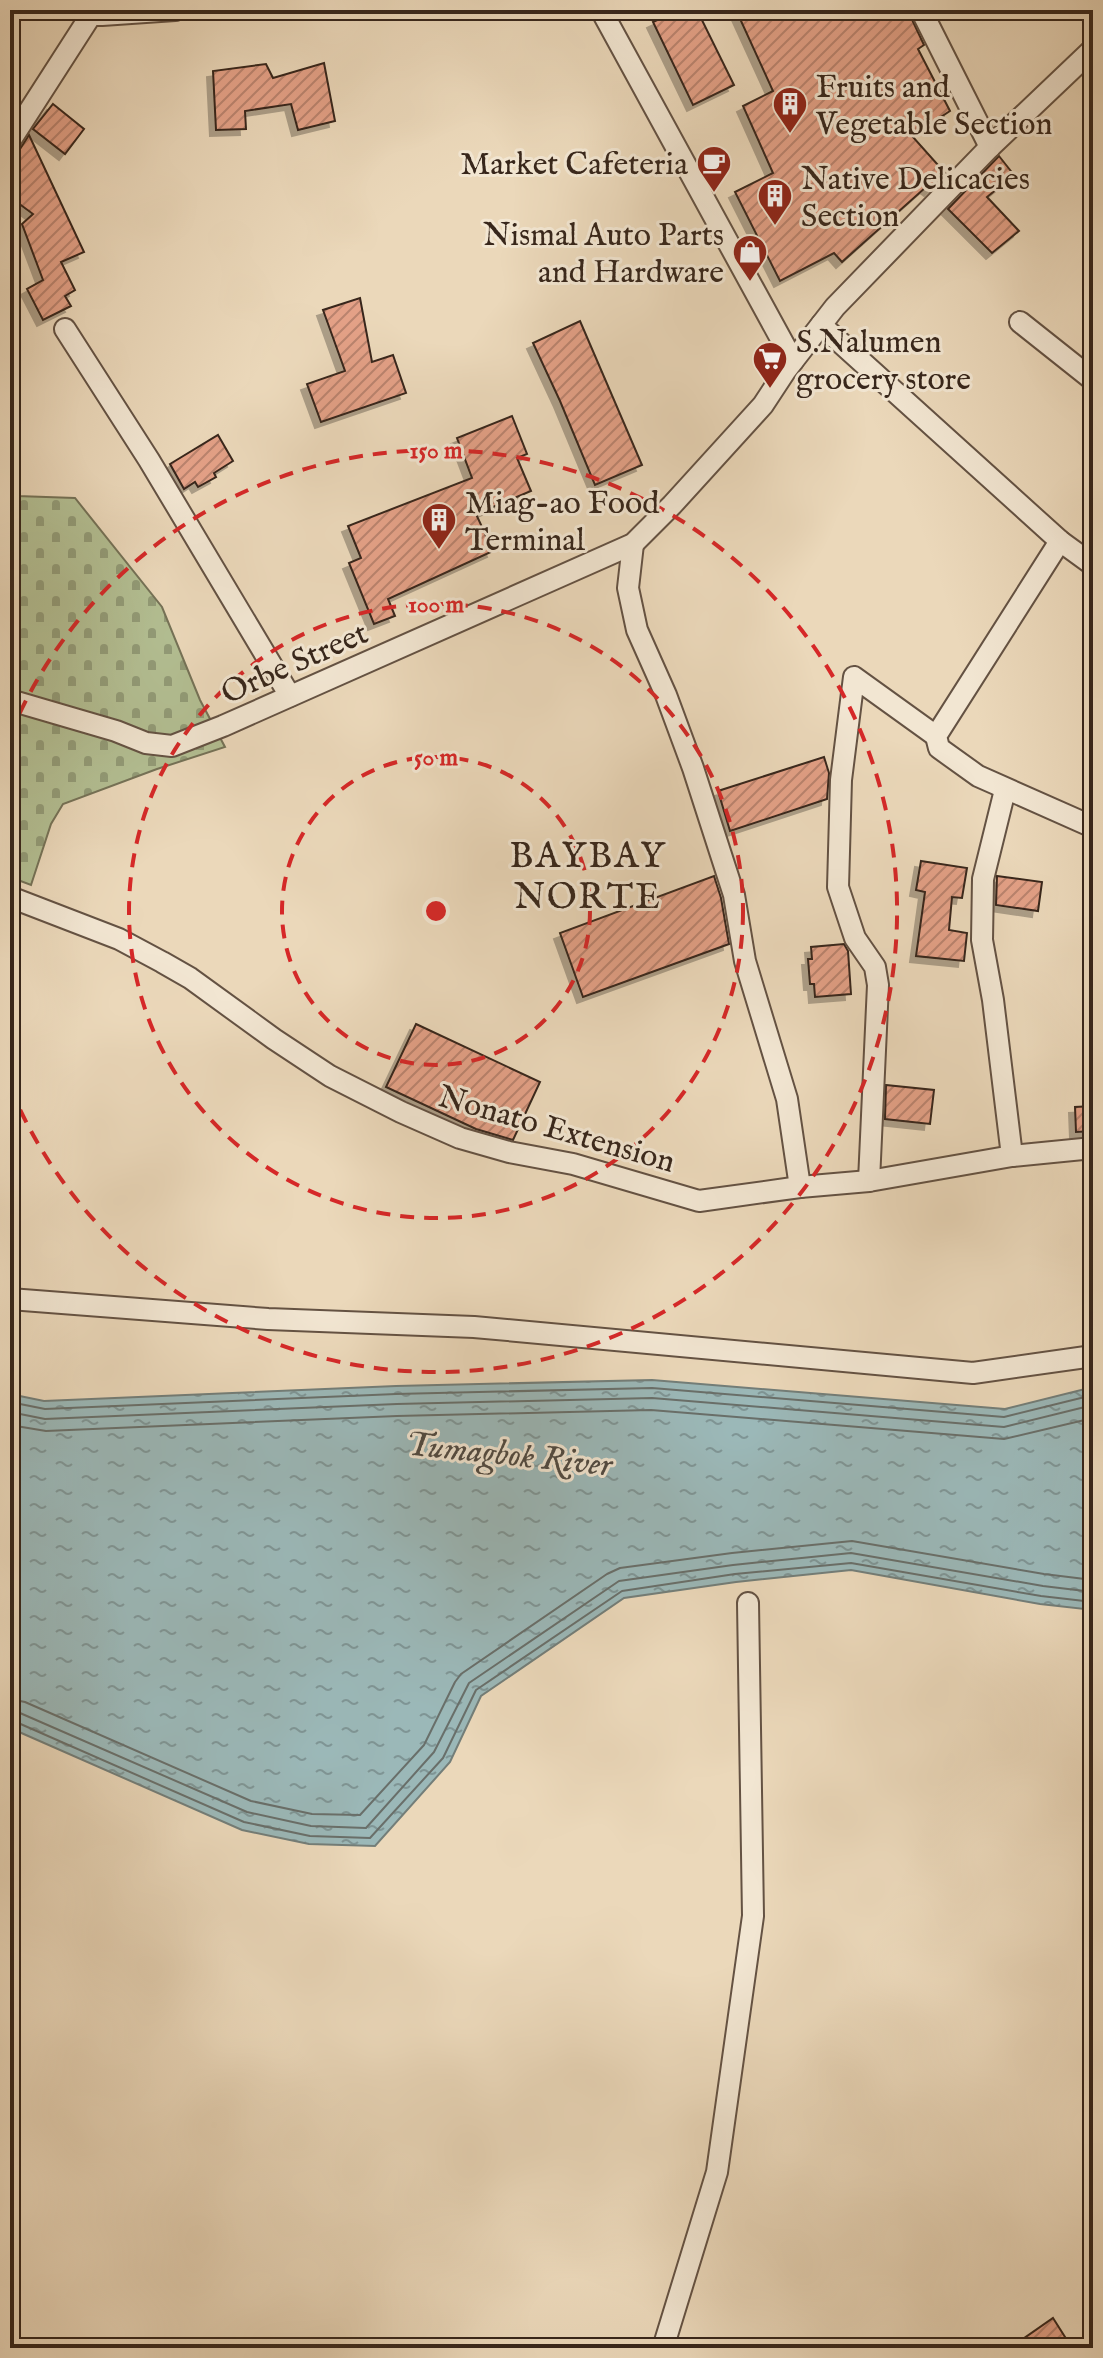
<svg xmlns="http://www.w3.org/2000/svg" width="1103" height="2358" font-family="'IM FELL English',serif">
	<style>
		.cemetery { fill: url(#cemetery-stones); stroke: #757257; stroke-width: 2 }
		.water { fill: url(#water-ripples); stroke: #737e79; stroke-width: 2 }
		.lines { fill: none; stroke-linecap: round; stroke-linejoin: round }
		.shore { stroke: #696f6a; stroke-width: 2 }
		.building { fill: url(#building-hatch); stroke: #37261b; stroke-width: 2; filter: url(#shadow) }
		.minor-casing { stroke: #645243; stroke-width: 24 }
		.minor { stroke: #f2e6d2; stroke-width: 20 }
		.ring { fill: none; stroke: #d62828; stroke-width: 4; stroke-dasharray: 14 10 }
		.labels { text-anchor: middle; stroke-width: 6; stroke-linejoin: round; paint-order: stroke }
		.poi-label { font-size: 32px; fill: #37261b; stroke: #f2e6d2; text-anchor: start }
		.street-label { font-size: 32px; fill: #37261b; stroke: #f2e6d2 }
		.water-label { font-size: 34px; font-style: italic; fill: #504a42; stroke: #f2e6d2 }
		.quarter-label { font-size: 36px; letter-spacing: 2px; fill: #37261b; stroke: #f2e6d2 }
		.centre { fill: #d62828; stroke: #f2e6d2; stroke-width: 4 }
		.ring-label { font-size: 24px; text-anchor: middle; font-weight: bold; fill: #d62828; stroke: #f2e6d2; stroke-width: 6; stroke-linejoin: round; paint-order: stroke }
	</style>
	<defs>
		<pattern id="cemetery-stones" width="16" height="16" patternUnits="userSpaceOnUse" patternTransform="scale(2)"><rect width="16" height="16" fill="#b3bf93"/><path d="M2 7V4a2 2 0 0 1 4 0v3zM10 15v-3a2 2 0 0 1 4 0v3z" fill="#929b77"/></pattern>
		<pattern id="water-ripples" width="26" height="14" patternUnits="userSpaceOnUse" patternTransform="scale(2)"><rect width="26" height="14" fill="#9bb8b8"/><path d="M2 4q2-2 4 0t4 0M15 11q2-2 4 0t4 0" fill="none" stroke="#7f9595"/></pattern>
		<pattern id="building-hatch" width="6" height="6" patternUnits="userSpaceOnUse" patternTransform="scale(2)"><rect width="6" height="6" fill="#e4a187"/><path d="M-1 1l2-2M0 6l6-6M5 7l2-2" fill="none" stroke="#ba836e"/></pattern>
		<filter id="shadow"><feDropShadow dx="-6" dy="6" stdDeviation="0" flood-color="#0004"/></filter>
	</defs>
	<rect width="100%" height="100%" fill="#ebd8ba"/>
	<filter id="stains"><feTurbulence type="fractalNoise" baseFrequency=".0025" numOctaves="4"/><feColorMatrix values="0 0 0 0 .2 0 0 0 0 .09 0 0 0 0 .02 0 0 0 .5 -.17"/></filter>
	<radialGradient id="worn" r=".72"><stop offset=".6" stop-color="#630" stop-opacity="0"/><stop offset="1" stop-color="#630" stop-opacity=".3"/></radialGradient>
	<polygon class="cemetery" points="10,492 17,496 75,498 162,607 200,700 225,747 157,769 63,804 51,824 31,885 10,877"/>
	<polygon class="water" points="652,1380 1005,1409 1093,1387 1093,1610 1040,1604 851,1570 736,1582 624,1598 481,1696 450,1762 375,1846 309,1844 242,1830 10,1728 10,1394 44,1401 396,1386"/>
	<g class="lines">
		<g class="shore">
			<polyline points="10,1402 45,1409 396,1394 652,1388 1004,1417 1093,1395"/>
			<polyline points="10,1412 45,1419 397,1404 652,1398 1004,1427 1093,1405"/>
			<polyline points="10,1425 46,1431 397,1416 651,1410 1004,1439 1093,1418"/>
			<polyline points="10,1699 25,1702 251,1801 312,1814 360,1815 424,1745 455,1682 461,1674 607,1574 620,1568 732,1553 852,1541 1044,1574 1093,1580"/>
			<polyline points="10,1711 20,1713 247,1812 311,1826 366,1828 434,1752 469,1683 619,1581 733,1565 851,1553 1043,1586 1093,1592"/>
			<polyline points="10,1721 16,1722 244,1822 310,1836 370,1838 443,1758 476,1690 622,1591 735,1574 851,1563 1041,1596 1093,1602"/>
		</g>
	</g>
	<g class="building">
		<polygon points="678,10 697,10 734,85 693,105 653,22"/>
		<polygon points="736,10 908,11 924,45 918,49 950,111 912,136 946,174 930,190 926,187 842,262 834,253 780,281 735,192 773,173 743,106 773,91"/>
		<polygon points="324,63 335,121 298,130 291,104 245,111 246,129 216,130 213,71 266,64 273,78"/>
		<polygon points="53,104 84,129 65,154 33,129"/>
		<polygon points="29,135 84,252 61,262 75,290 65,296 71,306 43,320 27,289 43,280 22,224 33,214 10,197 10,154 20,149"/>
		<polygon points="999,156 1014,175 987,197 1019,231 992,253 948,209"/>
		<polygon points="360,298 372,362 393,355 406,393 321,422 307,384 345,371 323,310"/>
		<polygon points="580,321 642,465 595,485 560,401 533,343"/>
		<polygon points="512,416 527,454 517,458 531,491 476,514 493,551 388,599 395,616 374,624 349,563 361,558 348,526 472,478 457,438"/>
		<polygon points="218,435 233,461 214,473 216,477 198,487 195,482 184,489 170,464"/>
		<polygon points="824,757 829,773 827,799 730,831 718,791"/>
		<polygon points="921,861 967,868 962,898 952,897 949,930 967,933 964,961 916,956 925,892 916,890"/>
		<polygon points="714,876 721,898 729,944 583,997 560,933"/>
		<polygon points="997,876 1042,882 1038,911 996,905"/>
		<polygon points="844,944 848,951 851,994 815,997 814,984 810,984 808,959 812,959 811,947"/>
		<polygon points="416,1024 540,1082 513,1140 476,1129 386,1087"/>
		<polygon points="886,1085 934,1090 930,1124 885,1119"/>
		<polygon points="1093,1106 1093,1131 1076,1132 1075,1107"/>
		<polygon points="1053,2318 1072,2348 1010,2348"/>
	</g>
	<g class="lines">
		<defs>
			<g id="minor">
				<polyline points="82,10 91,15 102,15 175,10"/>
				<polyline points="601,10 793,361"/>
				<polyline points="921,10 990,147"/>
				<polyline points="10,141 91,15"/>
				<polyline points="1020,322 1093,380"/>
				<polyline points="821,325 1060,541 1093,565"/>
				<polyline points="65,329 149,460 290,696"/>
				<polyline points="1060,541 936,736 939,748 978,776 1093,827"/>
				<polyline points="633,544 628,588 637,630 666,695 693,768 734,895 745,961 787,1099 800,1187"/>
				<polyline points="10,700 116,731 146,743 172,746 223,726 633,544 672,505 763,405 786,370 835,307 990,147 1093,49"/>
				<polyline points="1005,790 983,879 982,940 993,1000 1012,1156"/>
				<polyline points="10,897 119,939 162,962 190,978 274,1039 330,1076 401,1112 460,1138 509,1152 573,1164 699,1201 800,1187 869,1181 1012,1156 1093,1148"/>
				<polyline points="869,1181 878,985 875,967 855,938 838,887 841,780 854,677 936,736"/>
				<polyline points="10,1299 268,1319 474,1327 973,1373 1093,1356"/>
				<polyline points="663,2348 717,2172 753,1916 748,1603"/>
			</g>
		</defs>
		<use href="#minor" class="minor-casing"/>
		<use href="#minor" class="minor"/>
	</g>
	<g class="ring">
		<circle cx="436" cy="911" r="154"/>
		<circle cx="436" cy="911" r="307"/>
		<path d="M10 735A461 461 0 1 1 10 1087"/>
	</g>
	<defs>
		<symbol id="building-pin" viewBox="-11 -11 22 30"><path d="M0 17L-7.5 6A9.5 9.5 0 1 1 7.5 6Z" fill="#8f2418" stroke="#f2e6d2"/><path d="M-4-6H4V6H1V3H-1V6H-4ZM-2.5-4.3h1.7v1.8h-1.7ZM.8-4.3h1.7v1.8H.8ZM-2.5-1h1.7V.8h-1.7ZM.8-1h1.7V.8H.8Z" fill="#fff"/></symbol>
		<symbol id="cafe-pin" viewBox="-11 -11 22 30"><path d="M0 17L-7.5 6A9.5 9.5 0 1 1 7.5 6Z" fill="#8f2418" stroke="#f2e6d2"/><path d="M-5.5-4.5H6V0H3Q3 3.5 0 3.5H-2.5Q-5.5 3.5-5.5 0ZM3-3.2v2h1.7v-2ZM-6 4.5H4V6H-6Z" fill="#fff"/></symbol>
		<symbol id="shop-pin" viewBox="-11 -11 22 30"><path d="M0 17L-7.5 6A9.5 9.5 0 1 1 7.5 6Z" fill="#8f2418" stroke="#f2e6d2"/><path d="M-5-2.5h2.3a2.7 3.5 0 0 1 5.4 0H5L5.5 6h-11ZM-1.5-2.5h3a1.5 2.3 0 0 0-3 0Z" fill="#fff"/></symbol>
		<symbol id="supermarket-pin" viewBox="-11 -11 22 30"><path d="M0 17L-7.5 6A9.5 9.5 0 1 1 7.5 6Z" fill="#8f2418" stroke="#f2e6d2"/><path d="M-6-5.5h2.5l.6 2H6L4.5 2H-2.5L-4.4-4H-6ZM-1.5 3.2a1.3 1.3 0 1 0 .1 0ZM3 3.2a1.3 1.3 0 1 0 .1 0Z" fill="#fff"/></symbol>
	</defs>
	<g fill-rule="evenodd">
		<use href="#building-pin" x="770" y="84" width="40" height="54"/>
		<use href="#cafe-pin" x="694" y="143" width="40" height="54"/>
		<use href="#building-pin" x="755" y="176" width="40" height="54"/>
		<use href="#shop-pin" x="730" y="232" width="40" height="54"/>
		<use href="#supermarket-pin" x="750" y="339" width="40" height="54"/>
		<use href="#building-pin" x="419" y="500" width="40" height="54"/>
	</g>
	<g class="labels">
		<g class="poi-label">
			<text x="816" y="97">Fruits and<tspan x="816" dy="37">Vegetable Section</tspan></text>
			<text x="688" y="174" text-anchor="end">Market Cafeteria</text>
			<text x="801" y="189">Native Delicacies<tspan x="801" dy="37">Section</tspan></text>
			<text x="724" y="245" text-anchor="end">Nismal Auto Parts<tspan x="724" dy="37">and Hardware</tspan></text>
			<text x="796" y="352">S.Nalumen<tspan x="796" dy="37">grocery store</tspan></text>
			<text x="465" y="513">Miag-ao Food<tspan x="465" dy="37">Terminal</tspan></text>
		</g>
		<g class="street-label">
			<text transform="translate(294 662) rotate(-24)" y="11">Orbe Street</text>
			<text transform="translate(557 1128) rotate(16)" y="11">Nonato Extension</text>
		</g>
		<g class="water-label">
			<text transform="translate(509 1453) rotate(6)" y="12">Tumagbok River</text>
		</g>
		<g class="quarter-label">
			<text x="588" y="867">BAYBAY<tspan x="588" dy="41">NORTE</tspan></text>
		</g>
	</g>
	<circle cx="436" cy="911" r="12" class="centre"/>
	<g class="ring-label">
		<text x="436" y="458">150 m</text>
		<text x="436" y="612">100 m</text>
		<text x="436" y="765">50 m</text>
	</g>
	<rect width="1103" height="2358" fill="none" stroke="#ebd8ba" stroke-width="40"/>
	<rect x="12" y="12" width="1079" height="2334" fill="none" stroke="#37261b" stroke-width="4"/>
	<rect x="20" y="20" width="1063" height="2318" fill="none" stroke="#37261b" stroke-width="2"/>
	<rect width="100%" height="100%" filter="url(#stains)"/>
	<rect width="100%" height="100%" fill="url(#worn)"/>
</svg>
